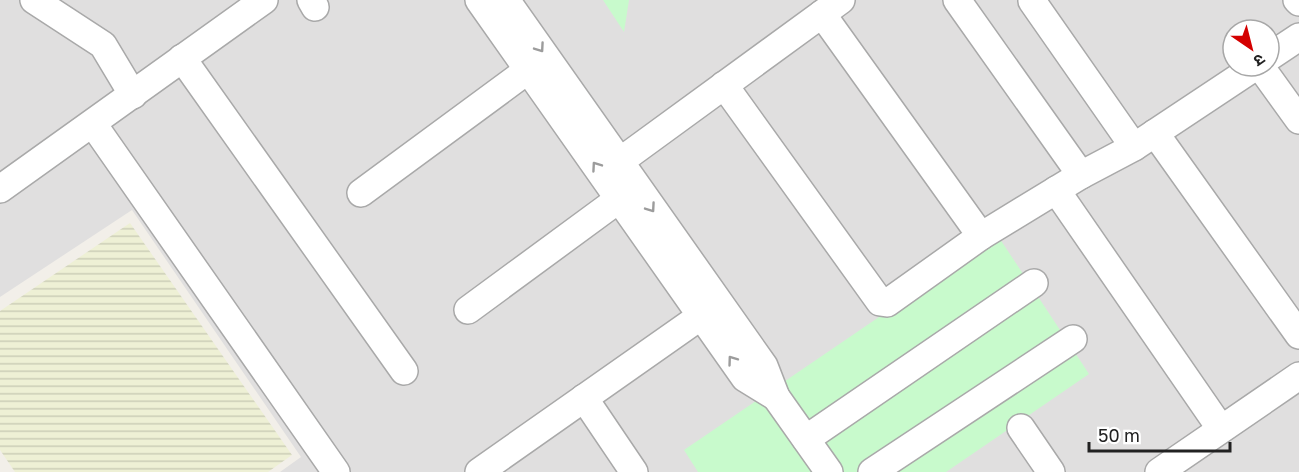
<svg xmlns="http://www.w3.org/2000/svg" width="1299" height="472" font-family="'Golos Text','Noto Sans Devanagari',sans-serif">
	<style>
		.residential { fill: #e0dfdf; fill-rule: evenodd }
		.farmland { fill: url(#farmland-rules) }
		.park { fill: #c8facc }
		.lines { fill: none; stroke-linecap: round; stroke-linejoin: round }
		.minor-casing { stroke: #a9a9a9; stroke-width: 30 }
		.minor { stroke: #fff; stroke-width: 27 }
		.oneway { stroke: #9c9c9c }
	</style>
	<defs>
		<pattern id="farmland-rules" width="6" height="5" patternUnits="userSpaceOnUse" patternTransform="scale(1.5)"><rect width="6" height="5" fill="#eef0d5"/><path d="M0 2.5h6" fill="none" stroke="#ccceb7"/></pattern>
	</defs>
	<rect width="100%" height="100%" fill="#f2efe9"/>
	<path class="residential" d="M0,0H1299V472H280L301,457L132,210L0,297ZM1233,30H1269V66H1233Z"/>
	<polygon class="farmland" points="130,223 292,455 268,472 15,472 0,450 0,311"/>
	<g class="park">
		<polygon points="603,0 629,0 624,32"/>
		<polygon points="998,236 1089,374 946,472 698,472 684,450"/>
	</g>
	<g class="lines">
		<defs>
			<g id="minor">
				<polyline points="34,0 103,45 133,95"/>
				<polyline points="311,0 315,7"/>
				<polyline points="479,0 745,378 776,397"/>
				<polyline points="506,0 764,366 776,397 829,472"/>
				<polyline points="957,0 1081,175 981,236"/>
				<polyline points="1297,0 1299,2"/>
				<polyline points="1032,1 1134,147"/>
				<polyline points="1269,57 1299,37"/>
				<polyline points="182,58 404,371"/>
				<polyline points="1260,66 1299,120"/>
				<polyline points="724,85 880,302 887,303 981,236 822,14"/>
				<polyline points="93,124 336,472"/>
				<polyline points="1155,133 1299,335"/>
				<polyline points="619,162 841,0"/>
				<polyline points="1081,175 1134,147 1256,66"/>
				<polyline points="0,189 264,0"/>
				<polyline points="1056,190 1221,429"/>
				<polyline points="361,193 528,70"/>
				<polyline points="468,310 619,199"/>
				<polyline points="584,398 634,472"/>
				<polyline points="1021,428 1051,472"/>
				<polyline points="806,439 1034,283"/>
				<polyline points="479,472 701,316"/>
				<polyline points="872,472 1073,339"/>
				<polyline points="1159,472 1299,376"/>
			</g>
		</defs>
		<use href="#minor" class="minor-casing"/>
		<use href="#minor" class="minor"/>
	</g>
	<defs><path id="oneway-chevron" d="M-2-3.5L2.5 0L-2 3.5" fill="none" stroke-width="1.6" stroke-linecap="round" stroke-linejoin="round" transform="scale(1.5)"/></defs>
	<g class="oneway">
		<use href="#oneway-chevron" transform="translate(540 48) rotate(55)"/>
		<use href="#oneway-chevron" transform="translate(596 166) rotate(-125)"/>
		<use href="#oneway-chevron" transform="translate(651 208) rotate(55)"/>
		<use href="#oneway-chevron" transform="translate(732 360) rotate(-126)"/>
	</g>
	<g transform="translate(1251 48) rotate(145)"><circle r="28" fill="#ffffff" stroke="#a7a7a7" stroke-width="1.5"/>
	<path d="M0-4.5L10 22L0 15L-10 22Z" fill="#d40000"/>
	<text y="-9" font-size="16" font-weight="bold" text-anchor="middle" fill="#222222">उ</text>
	</g>
	<path d="M1089 442v9h141v-9" fill="none" stroke="#222222" stroke-width="3"/>
	<text x="1098" y="442" font-size="18" fill="#222222" stroke="#ffffff" stroke-width="4.5" paint-order="stroke">50 m</text>
</svg>
